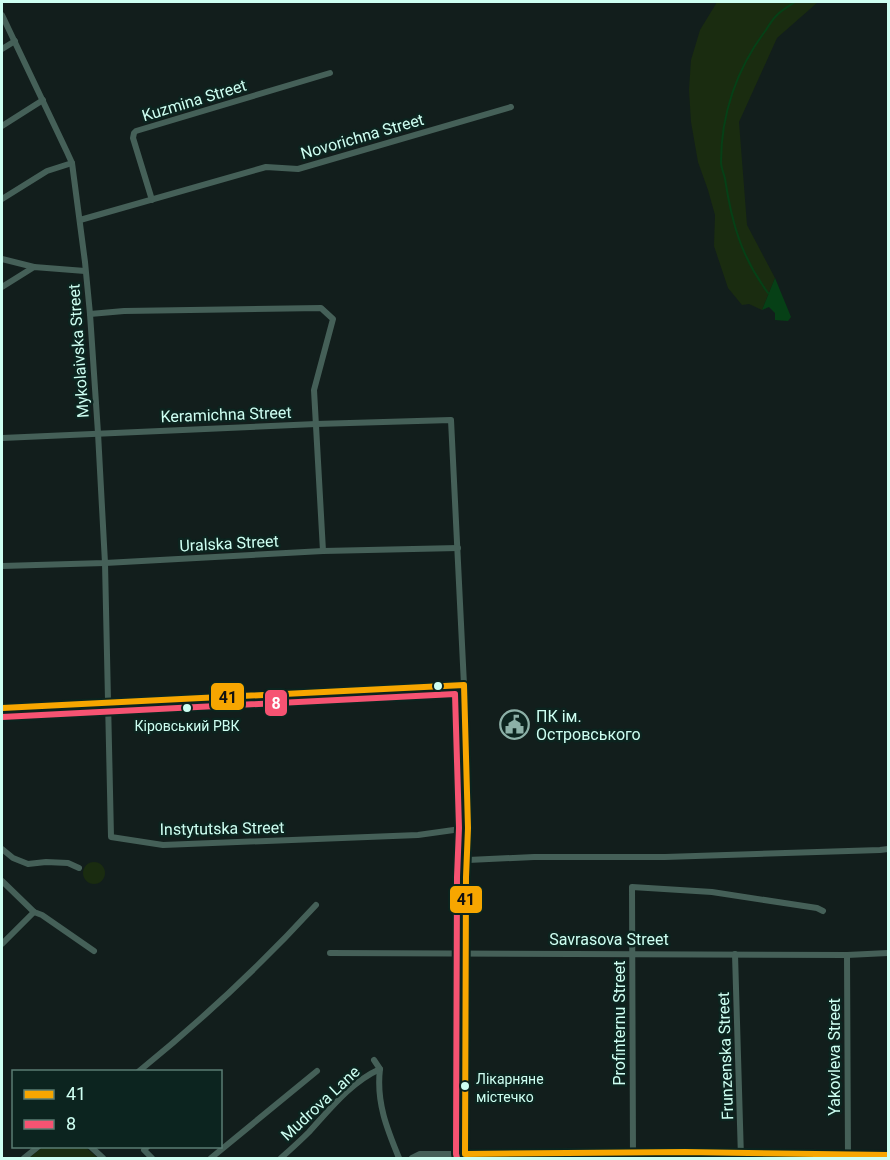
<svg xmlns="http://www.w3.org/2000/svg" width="890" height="1160" font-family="Roboto,sans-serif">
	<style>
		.green { fill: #1a2c10 }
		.water { fill: #064016 }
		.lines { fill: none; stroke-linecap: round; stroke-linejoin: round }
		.stream { stroke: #064016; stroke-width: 2 }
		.minor { stroke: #456058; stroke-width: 6 }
		.major { stroke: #435e5d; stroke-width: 8 }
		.bus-1-casing { stroke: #0c241f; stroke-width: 10 }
		.bus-2-casing { stroke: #0c241f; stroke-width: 10 }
		.bus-1 { stroke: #f7a600; stroke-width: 6 }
		.bus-2 { stroke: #f65372; stroke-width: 6 }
		.bus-dot { fill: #cefff2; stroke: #0c241f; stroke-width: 2 }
		.labels { text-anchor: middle; stroke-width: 5; stroke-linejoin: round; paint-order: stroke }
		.bus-label { font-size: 14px; fill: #cefff2; stroke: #0c241f }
		.street-label { font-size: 16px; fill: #cefff2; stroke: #0c241f }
		.poi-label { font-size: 16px; fill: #cefff2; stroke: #0c241f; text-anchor: start }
		.line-badge { stroke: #0c241f; stroke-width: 2 }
		.badge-label { font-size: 16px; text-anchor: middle; font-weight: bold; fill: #fff }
		.pale-badge-label { font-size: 16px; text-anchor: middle; font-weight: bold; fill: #111 }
	</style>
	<rect width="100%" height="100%" fill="#121e1c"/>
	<g class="green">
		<polygon points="717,2 818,2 777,38 739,122 747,225 775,278 762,310 749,304 742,305 728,288 714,246 715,215 708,190 698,162 691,122 689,90 691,60 700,30"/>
		<circle cx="94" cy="873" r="11"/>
		<polygon points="43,1147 85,1147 98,1158 29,1158"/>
	</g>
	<polygon class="water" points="775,278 791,317 788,321 775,320 775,313 769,307 762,310"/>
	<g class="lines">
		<path class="stream" d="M768,293C741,256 732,224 725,179C724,173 721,168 721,162C721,114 737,68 766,30C769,25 773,19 777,15C782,10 789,6 795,2"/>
		<g class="minor">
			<polyline points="2,15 67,152 72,163 85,262 90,314 98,433 105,563 111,837 163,845 418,835 468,828"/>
			<polyline points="2,49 15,41"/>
			<polyline points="2,126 43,100"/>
			<polyline points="2,199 47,171 72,163"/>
			<polyline points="152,200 133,138 134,133 136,131 330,73"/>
			<polyline points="80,220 266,167 298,169 511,107"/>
			<polyline points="2,259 34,267"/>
			<polyline points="2,287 34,267 85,271"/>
			<polyline points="90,314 124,311 321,308 333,319 314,390 323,551"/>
			<polyline points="2,438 316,424 451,420 464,685"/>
			<polyline points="2,566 105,563 323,551 458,548"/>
			<polyline points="2,849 13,858 28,864 46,862 68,863 79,868"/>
			<polyline points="468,860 534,857 665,857 880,850 888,849"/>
			<polyline points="2,881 34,912 42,915 94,951"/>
			<polyline points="2,944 34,912"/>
			<polyline points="330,953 847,955 888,953"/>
			<polyline points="735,954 741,1158"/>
			<polyline points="847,955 848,1158"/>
			<path d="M374,1060L380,1069C376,1102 387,1129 399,1158"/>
			<path d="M138,1072C202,1020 261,965 316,905"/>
			<polyline points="90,1146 103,1158"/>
			<polyline points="148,1146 144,1150 152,1158"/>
			<polyline points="24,1158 39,1146"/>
			<polyline points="211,1158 317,1071"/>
			<path d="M281,1158C290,1150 300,1141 309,1132C330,1109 351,1082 380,1069"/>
			<polyline points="412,1158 420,1154 465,1154 465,1158"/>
			<polyline points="633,1158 632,887 712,892 817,908 823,911"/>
		</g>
		<path class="major" d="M2,708L464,685L468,828C467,844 468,860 466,877L465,1154L685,1152L888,1155"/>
		<defs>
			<polyline id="bus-1" points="2,708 464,685 468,828 466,877 465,1154 685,1152 888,1155"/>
			<polyline id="bus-2" points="2,717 455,694 459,828 457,877 456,1154 457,1158"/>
		</defs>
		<use href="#bus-1" class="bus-1-casing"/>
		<use href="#bus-2" class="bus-2-casing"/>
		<use href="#bus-1" class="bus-1"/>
		<use href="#bus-2" class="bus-2"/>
	</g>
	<defs>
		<symbol id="civic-ring" viewBox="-11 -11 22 22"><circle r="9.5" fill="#0c241f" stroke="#8cb0a7" stroke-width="1.5"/><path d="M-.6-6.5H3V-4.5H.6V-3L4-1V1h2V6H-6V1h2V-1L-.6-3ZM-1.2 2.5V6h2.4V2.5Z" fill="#8cb0a7"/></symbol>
	</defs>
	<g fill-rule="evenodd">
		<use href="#civic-ring" x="498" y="708" width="33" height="33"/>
	</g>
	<g class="bus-dot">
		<circle cx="438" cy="686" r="5"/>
		<circle cx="187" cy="708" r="5"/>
		<circle cx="465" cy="1086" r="5"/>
	</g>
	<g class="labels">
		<g class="bus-label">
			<text x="187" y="731">Кіровський РВК</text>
			<text x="476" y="1084" text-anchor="start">Лікарняне<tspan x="476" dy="18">містечко</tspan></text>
		</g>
		<g class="street-label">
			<text transform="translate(194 100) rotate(-17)" y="6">Kuzmina Street</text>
			<text transform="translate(362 136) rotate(-16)" y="6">Novorichna Street</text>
			<text transform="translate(78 351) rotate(-94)" y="6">Mykolaivska Street</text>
			<text transform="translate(226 414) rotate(-2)" y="6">Keramichna Street</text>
			<text transform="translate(229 543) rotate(-3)" y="6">Uralska Street</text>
			<text transform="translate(222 828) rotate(-1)" y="6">Instytutska Street</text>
			<text x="609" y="945">Savrasova Street</text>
			<text transform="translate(619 1023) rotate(-90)" y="6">Profinternu Street</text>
			<text transform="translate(725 1056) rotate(-92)" y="6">Frunzenska Street</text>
			<text transform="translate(834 1057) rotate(-90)" y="6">Yakovleva Street</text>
			<text transform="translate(320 1103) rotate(-43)" y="6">Mudrova Lane</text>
		</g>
		<g class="poi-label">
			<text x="536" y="722">ПК ім.<tspan x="536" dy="18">Островського</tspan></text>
		</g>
	</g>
	<g class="line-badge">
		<rect x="210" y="682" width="35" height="29" rx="6" fill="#f7a600"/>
		<rect x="264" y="689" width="24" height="28" rx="6" fill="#f65372"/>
		<rect x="449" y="885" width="34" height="29" rx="6" fill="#f7a600"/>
	</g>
	<g class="badge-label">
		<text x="276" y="709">8</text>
	</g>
	<g class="pale-badge-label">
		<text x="228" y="703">41</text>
		<text x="466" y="905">41</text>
	</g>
	<rect width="890" height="1160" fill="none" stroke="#cefff2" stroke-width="6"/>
	<rect x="12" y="1070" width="210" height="78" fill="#0c241f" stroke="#5a7c73" stroke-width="1.5"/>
	<rect x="24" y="1090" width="30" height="9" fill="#f7a600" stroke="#5a7c73" stroke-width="1.5"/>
	<text x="66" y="1100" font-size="18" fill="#cefff2">41</text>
	<rect x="24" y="1120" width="30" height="9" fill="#f65372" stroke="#5a7c73" stroke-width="1.5"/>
	<text x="66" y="1130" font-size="18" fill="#cefff2">8</text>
</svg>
